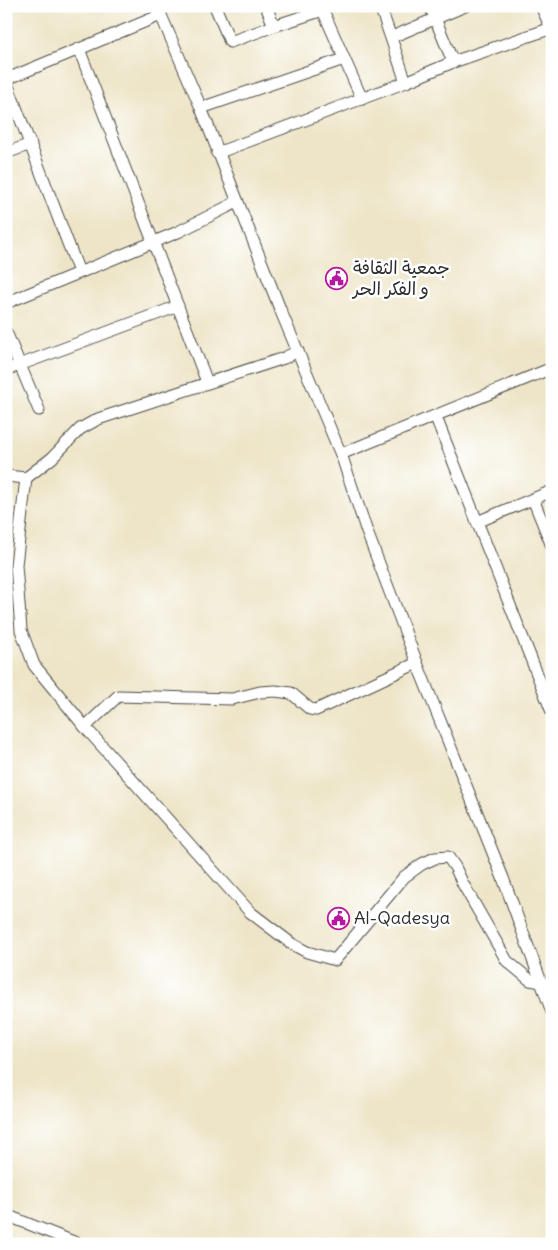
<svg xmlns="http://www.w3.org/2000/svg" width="558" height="1250" font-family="Delius,'Playpen Sans Arabic',sans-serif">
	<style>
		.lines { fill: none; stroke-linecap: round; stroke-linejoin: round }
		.minor-casing { stroke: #484743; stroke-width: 13 }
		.minor { stroke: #fff; stroke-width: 11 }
		.labels { text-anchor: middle; stroke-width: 5; stroke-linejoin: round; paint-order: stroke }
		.poi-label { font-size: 18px; fill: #2b2b2b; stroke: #fff; text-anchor: start }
	</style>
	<rect width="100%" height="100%" fill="#fff"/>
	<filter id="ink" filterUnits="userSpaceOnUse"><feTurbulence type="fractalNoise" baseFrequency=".02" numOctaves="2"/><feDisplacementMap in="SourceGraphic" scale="10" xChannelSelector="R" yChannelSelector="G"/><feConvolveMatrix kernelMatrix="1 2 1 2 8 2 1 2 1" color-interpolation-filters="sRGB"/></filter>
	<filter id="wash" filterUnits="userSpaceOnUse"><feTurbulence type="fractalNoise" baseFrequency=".0096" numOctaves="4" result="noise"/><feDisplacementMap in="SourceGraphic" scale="20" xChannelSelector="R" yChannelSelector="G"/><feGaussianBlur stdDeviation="1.12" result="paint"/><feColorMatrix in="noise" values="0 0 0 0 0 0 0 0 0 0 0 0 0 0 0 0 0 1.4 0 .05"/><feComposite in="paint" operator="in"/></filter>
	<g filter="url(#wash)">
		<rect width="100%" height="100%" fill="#eee5c8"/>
	</g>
	<g filter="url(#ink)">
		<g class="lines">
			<defs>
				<g id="minor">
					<polyline points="157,6 201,108 280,309 342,457 367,532 417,663 503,878 552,1012"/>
					<polyline points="215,6 230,42 274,26"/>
					<polyline points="266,6 274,26 323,10"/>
					<polyline points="321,6 362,99"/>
					<polyline points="380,6 406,82"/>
					<polyline points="430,6 453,62"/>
					<polyline points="541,6 551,28"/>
					<polyline points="392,37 465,6"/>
					<polyline points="79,49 207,382"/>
					<polyline points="7,79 161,15"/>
					<polyline points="6,81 79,272"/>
					<polyline points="201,108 344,59"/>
					<polyline points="6,153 31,144"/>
					<polyline points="217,153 406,82 453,62 552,28"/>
					<polyline points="6,303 178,232 237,202"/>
					<polyline points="6,332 39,410"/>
					<polyline points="6,370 178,306"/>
					<polyline points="437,420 552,712"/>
					<polyline points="341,454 552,368"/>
					<polyline points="6,476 26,478 52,458 80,429 98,419 284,358 298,351"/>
					<polyline points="26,478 16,565 21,630 34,665 85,727 250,912 292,944 307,952 335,960 404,877 422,864 435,858 448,857 455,867 463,884 507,961 530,980 542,982"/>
					<polyline points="533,499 552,546"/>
					<polyline points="477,522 552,491"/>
					<polyline points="85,727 118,696 232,699 260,692 275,691 291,693 310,709 316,710 417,663"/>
					<polyline points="6,1215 79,1244"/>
				</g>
			</defs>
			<use href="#minor" class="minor-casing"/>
			<use href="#minor" class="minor"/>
		</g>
	</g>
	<defs>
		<symbol id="civic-ring" viewBox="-11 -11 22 22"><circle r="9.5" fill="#fff" stroke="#b5179e" stroke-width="1.5"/><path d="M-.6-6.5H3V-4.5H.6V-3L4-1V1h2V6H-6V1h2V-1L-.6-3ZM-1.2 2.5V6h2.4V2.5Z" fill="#b5179e"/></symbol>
	</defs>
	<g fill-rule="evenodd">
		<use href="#civic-ring" x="324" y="266" width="25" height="25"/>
		<use href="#civic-ring" x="326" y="906" width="25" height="25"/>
	</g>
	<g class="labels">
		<g class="poi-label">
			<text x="353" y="274">جمعية الثقافة<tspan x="353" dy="21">و الفكر الحر</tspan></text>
			<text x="354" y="924">Al-Qadesya</text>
		</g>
	</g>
	<rect width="558" height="1250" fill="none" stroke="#fff" stroke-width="25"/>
</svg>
